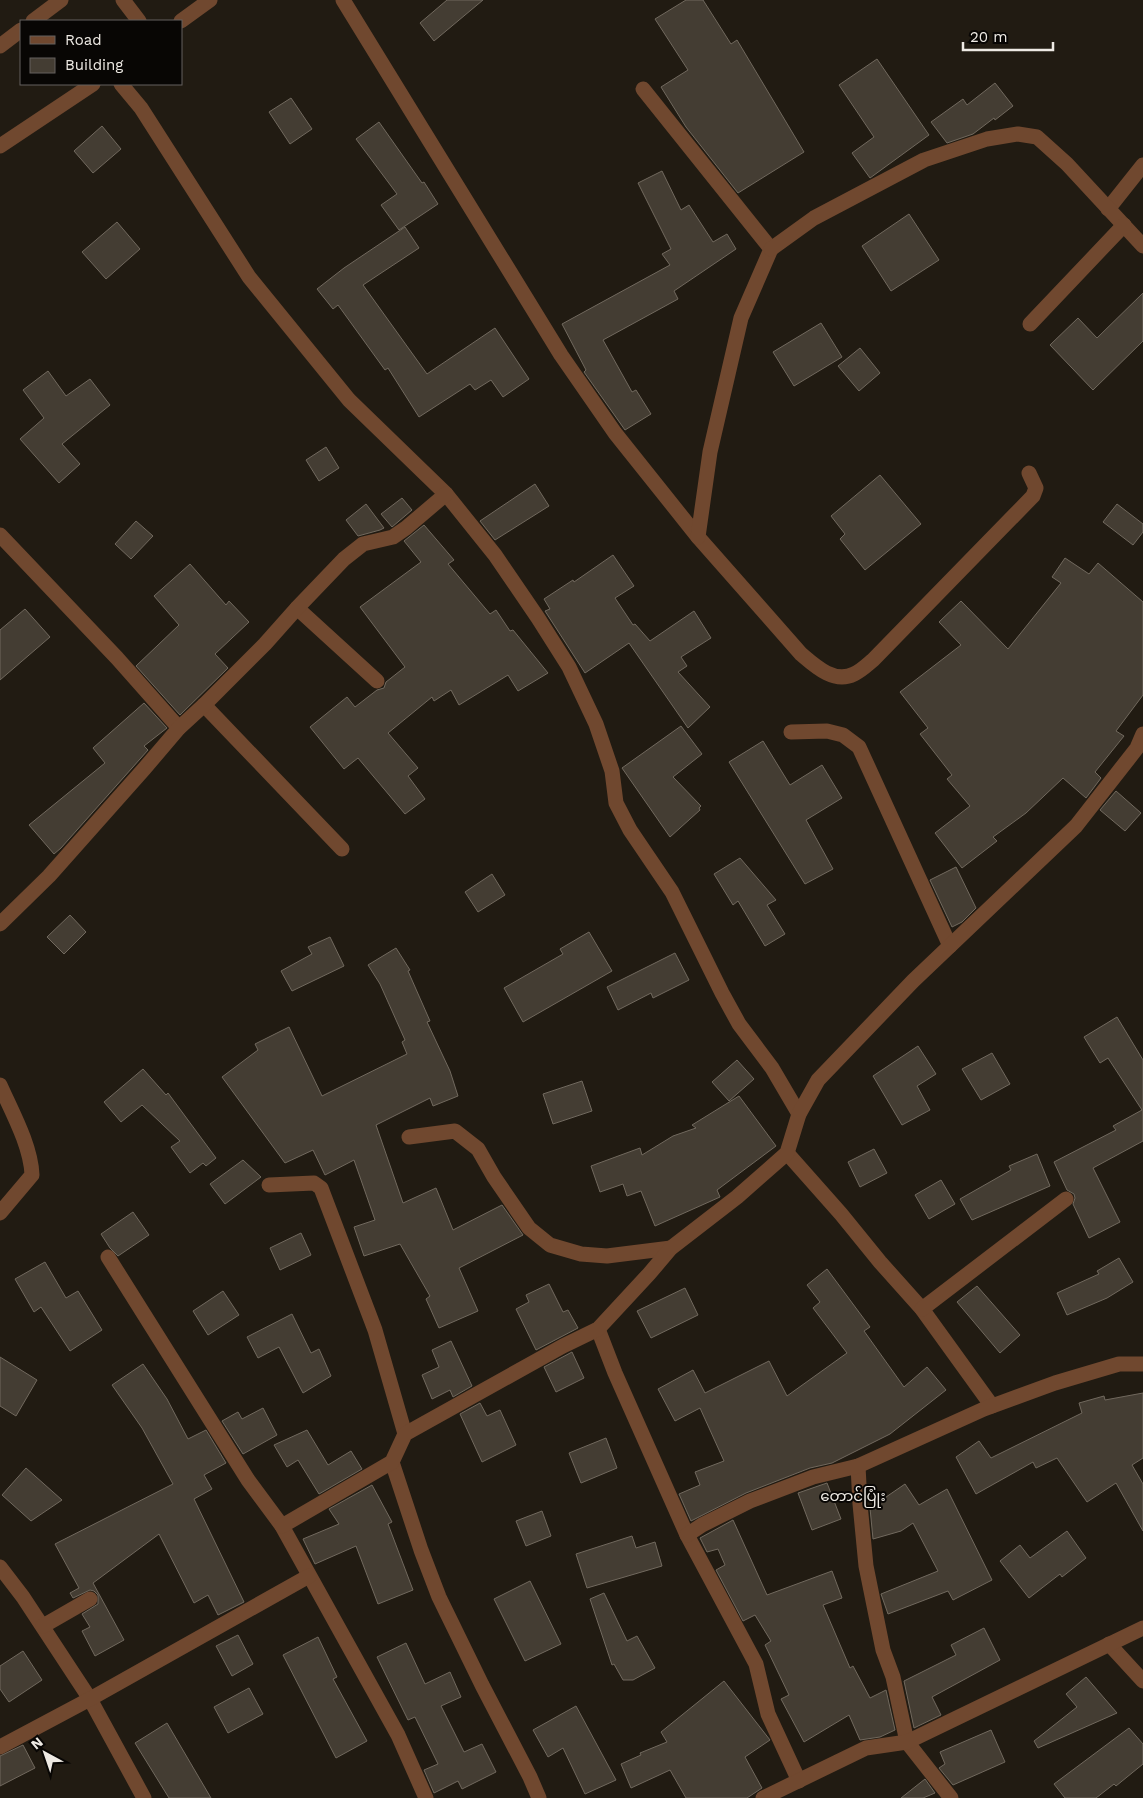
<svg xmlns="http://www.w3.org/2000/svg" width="1143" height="1798" font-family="'Work Sans','Noto Sans Myanmar',sans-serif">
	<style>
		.building { fill: #443d33; stroke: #71695e }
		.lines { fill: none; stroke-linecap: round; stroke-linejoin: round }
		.minor { stroke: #70482f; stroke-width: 15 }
		.labels { text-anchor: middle; stroke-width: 4; stroke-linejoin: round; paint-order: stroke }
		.quarter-label { font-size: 15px; fill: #eeeae4; stroke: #080604 }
	</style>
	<rect width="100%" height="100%" fill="#211b12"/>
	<g class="building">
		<polygon points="447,0 483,0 434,41 420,23"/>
		<polygon points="686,0 703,0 731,44 737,40 804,152 738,193 686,127 661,87 688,70 655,19"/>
		<polygon points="877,59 929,135 870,178 852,153 874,137 839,85"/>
		<polygon points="995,83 1013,106 995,120 994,118 973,134 947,143 931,122 963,99 967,105"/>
		<polygon points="291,98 312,129 290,144 269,112"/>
		<polygon points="379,122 422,183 424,182 438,204 399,230 381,205 397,194 356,139"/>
		<polygon points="102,126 121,149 93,173 74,151"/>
		<polygon points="662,171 681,210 689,205 713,242 727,234 736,249 674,291 678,299 603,340 632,392 636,390 651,414 625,430 584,372 586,370 562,324 670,265 662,254 671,249 638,183"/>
		<polygon points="909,214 939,260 891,291 862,246"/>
		<polygon points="117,222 140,249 106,279 82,252"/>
		<polygon points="405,227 419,248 363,285 427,374 495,328 529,379 503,397 491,380 475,390 470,384 419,417 388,368 385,370 338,305 333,309 317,289 344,268"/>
		<polygon points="1143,293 1143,341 1093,390 1050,345 1078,318 1097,338"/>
		<polygon points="821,323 842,357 794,386 773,352"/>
		<polygon points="860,348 880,373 859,391 838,366"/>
		<polygon points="48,371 66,396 90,379 110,405 62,444 80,464 59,483 20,439 44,418 23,390"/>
		<polygon points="326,447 339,468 319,481 306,460"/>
		<polygon points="880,475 921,524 865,570 840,539 845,534 831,516"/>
		<polygon points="535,484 549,506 495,540 480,521"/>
		<polygon points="402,498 412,510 392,527 381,514"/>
		<polygon points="366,504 384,528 380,530 358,536 346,520"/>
		<polygon points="1117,504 1143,524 1143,532 1133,545 1103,522"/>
		<polygon points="136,521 153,536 131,559 115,544"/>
		<polygon points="424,525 454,560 448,564 490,614 496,610 510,631 513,630 548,673 518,691 508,675 459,705 451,690 434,701 432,697 388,733 418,768 408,776 425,799 405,814 358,758 344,769 310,727 347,697 355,707 377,690 384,688 386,682 405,667 360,607 421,562 404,541"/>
		<polygon points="613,555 634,586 615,598 633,625 635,624 650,641 694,611 711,638 681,657 687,666 678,672 710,707 688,728 629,643 585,673 545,611 550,609 544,599 573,580 574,582"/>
		<polygon points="1065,558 1089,574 1098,563 1143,602 1143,695 1116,731 1124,736 1095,772 1101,778 1086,798 1063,778 1026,813 993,837 997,841 962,868 935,833 970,806 947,779 952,775 920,734 928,728 900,692 961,645 939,622 961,601 1008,649 1061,583 1052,577"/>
		<polygon points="190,564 226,605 229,601 249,622 215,654 228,668 180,715 136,666 179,625 154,596"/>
		<polygon points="25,609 50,637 0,680 0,630"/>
		<polygon points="144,703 167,728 144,746 148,750 61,848 54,854 29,825 105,763 93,748"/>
		<polygon points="681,726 702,754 673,777 701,806 699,808 700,810 670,837 622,768"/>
		<polygon points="763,741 790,785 822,765 842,798 806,820 833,869 805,884 729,762"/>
		<polygon points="1116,791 1141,813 1125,831 1100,810"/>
		<polygon points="740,858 776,900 767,905 785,934 765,946 738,901 733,905 714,874"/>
		<polygon points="956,867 976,908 962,922 952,927 930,880"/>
		<polygon points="492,874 505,895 478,912 465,892"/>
		<polygon points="70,915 86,932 64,954 47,937"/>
		<polygon points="589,932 612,971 523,1022 504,988 563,954 560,949"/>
		<polygon points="330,937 344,966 292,991 281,971 312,954 308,947"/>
		<polygon points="396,948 410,970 408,971 430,1021 427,1022 450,1071 458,1096 433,1106 430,1098 376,1125 403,1203 436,1188 453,1230 502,1205 523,1235 459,1268 478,1311 439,1328 426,1299 430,1296 400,1244 364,1256 354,1227 375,1220 354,1160 325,1175 313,1150 285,1163 222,1077 258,1050 255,1044 289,1027 322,1096 407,1054 402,1042 405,1040 380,984 368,965"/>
		<polygon points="675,953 689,980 653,998 651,993 618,1010 607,987"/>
		<polygon points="1117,1017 1143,1060 1143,1141 1093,1168 1120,1222 1089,1238 1073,1204 1075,1198 1074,1194 1067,1190 1054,1162 1116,1130 1113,1126 1142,1110 1108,1058 1100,1063 1084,1037"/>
		<polygon points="918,1046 936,1074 917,1086 930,1110 902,1125 873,1076"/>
		<polygon points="992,1053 1010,1084 981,1100 962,1069"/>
		<polygon points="737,1060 754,1079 729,1101 712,1082"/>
		<polygon points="143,1069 166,1095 168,1093 216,1158 206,1166 203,1163 190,1173 171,1147 180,1141 142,1105 121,1122 104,1102"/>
		<polygon points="582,1081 592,1111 553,1124 543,1094"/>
		<polygon points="739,1096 776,1146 717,1190 720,1197 655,1226 641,1191 627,1196 623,1184 600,1192 591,1166 640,1148 642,1155 673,1136 696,1128 692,1125"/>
		<polygon points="874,1149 887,1173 860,1187 848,1162"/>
		<polygon points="1037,1154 1050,1186 972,1220 960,1199 1011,1170 1009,1166"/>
		<polygon points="243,1160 261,1177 225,1204 210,1184"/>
		<polygon points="941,1180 955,1204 929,1219 915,1195"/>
		<polygon points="133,1212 149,1235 118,1256 110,1248 101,1234"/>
		<polygon points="301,1233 311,1255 280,1270 270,1248"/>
		<polygon points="1119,1258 1133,1282 1107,1298 1067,1315 1057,1293 1099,1274 1097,1271"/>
		<polygon points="45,1262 66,1298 78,1291 102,1330 70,1351 41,1307 34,1312 15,1279"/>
		<polygon points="827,1269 870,1327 864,1331 904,1387 927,1367 946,1390 890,1434 832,1463 810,1468 746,1493 691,1521 679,1494 700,1485 695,1472 724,1461 700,1408 675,1421 658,1389 693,1370 705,1393 769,1361 787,1396 847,1353 813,1308 820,1302 807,1285"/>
		<polygon points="549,1284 563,1312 568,1310 578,1328 536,1350 516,1309 529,1302 526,1295"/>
		<polygon points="977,1286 1020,1335 1000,1353 957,1302"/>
		<polygon points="685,1288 698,1315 651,1338 637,1311"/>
		<polygon points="223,1291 239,1315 208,1335 193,1311"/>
		<polygon points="292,1314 311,1353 319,1349 331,1376 303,1393 279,1347 258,1358 247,1337"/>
		<polygon points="451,1341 472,1386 453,1397 450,1390 432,1399 422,1375 439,1367 432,1350"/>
		<polygon points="572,1352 584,1378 556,1392 544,1367"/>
		<polygon points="0,1357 37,1380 16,1416 0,1406"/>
		<polygon points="143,1364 167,1399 188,1439 206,1430 226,1463 204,1475 212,1489 194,1499 244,1602 218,1615 208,1595 194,1603 159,1534 93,1583 124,1640 95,1656 82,1631 90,1627 82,1614 98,1604 98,1595 94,1591 90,1590 73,1598 70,1593 79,1588 55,1544 173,1484 142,1428 112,1385"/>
		<polygon points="1143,1393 1143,1458 1132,1465 1143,1484 1143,1531 1116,1483 1087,1502 1057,1458 1036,1468 1033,1462 976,1494 956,1457 979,1441 991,1458 1082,1413 1079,1403 1104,1396 1105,1400"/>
		<polygon points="480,1403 487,1416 500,1410 516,1445 482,1462 460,1414"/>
		<polygon points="263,1408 277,1435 243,1454 222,1421 238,1412 242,1419"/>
		<polygon points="307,1430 328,1465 351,1451 362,1469 319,1494 298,1460 287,1467 274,1445"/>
		<polygon points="606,1438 617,1468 581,1483 569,1453"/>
		<polygon points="26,1468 62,1500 31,1521 2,1495"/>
		<polygon points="827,1483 841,1519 812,1530 798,1493"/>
		<polygon points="905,1484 919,1505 947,1489 992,1580 953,1600 948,1591 888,1614 881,1594 938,1571 913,1523 901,1531 873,1539 870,1508"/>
		<polygon points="372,1485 392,1522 388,1524 413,1590 378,1604 356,1546 315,1564 303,1539 339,1524 329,1509"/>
		<polygon points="542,1511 551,1536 526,1546 516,1521"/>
		<polygon points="733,1520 767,1595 832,1571 842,1598 823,1605 850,1668 853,1666 870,1698 886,1690 895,1730 880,1737 860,1740 849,1715 804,1742 781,1699 789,1695 765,1645 771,1641 755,1615 743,1621 716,1570 725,1565 718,1549 707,1552 700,1538"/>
		<polygon points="1067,1531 1086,1558 1062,1577 1060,1574 1029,1598 1000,1561 1020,1545 1030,1558"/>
		<polygon points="632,1536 636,1548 655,1542 662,1566 587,1588 576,1554"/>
		<polygon points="530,1581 561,1644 525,1661 494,1599"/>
		<polygon points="604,1593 627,1641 637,1636 655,1668 633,1680 623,1680 614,1664 612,1665 590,1599"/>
		<polygon points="984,1628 1000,1660 932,1697 941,1715 914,1728 904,1681 956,1655 951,1645"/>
		<polygon points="238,1635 253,1664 232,1676 216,1646"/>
		<polygon points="318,1637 337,1677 333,1679 367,1741 336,1758 283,1655"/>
		<polygon points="406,1643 425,1684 450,1672 461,1697 441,1706 464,1752 482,1744 496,1772 462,1789 458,1781 434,1793 424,1770 438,1764 415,1717 408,1720 377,1657"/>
		<polygon points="23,1651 42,1680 9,1702 0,1689 0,1666"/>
		<polygon points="1086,1677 1117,1713 1038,1748 1034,1741 1077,1707 1066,1694"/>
		<polygon points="724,1681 770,1740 745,1757 762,1788 747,1798 686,1798 670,1770 631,1788 621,1764 641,1755 640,1753 667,1742 661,1732"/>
		<polygon points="249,1688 263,1714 228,1733 214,1707"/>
		<polygon points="576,1706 616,1780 585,1794 563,1748 548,1757 533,1730"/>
		<polygon points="167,1723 211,1798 169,1798 135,1743"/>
		<polygon points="1129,1728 1143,1744 1143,1764 1116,1786 1114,1784 1096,1798 1065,1798 1054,1784"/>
		<polygon points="991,1730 1005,1762 953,1785 939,1768 945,1764 940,1752"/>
		<polygon points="23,1745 35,1768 0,1786 0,1756"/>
		<polygon points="925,1779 935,1793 923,1798 901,1798"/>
	</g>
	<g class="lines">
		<g class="minor">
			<polyline points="123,0 139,21"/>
			<path d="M343,0L561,355L615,433L698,537L801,654C815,666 834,684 854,674C861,671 867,665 873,660L1033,496L1036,488L1029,473"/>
			<polyline points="33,21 61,0"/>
			<polyline points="181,21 210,0"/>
			<polyline points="0,46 21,30"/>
			<polyline points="121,84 141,108 249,277 349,400 446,494 495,555 538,618 569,667 596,724 612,771 616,803 630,830 672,892 722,993 739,1024 772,1068 799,1114"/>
			<polyline points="643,89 771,249 741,318 710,452 698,537"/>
			<polyline points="0,146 93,84"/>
			<polyline points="1108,209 1143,165"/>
			<polyline points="771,249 814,218 924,160 987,139 1018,134 1037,137 1067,164 1143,246"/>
			<polyline points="1030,324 1124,225"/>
			<polyline points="0,535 117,658 179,728"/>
			<polyline points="297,608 377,681"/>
			<polyline points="204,705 342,849"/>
			<polyline points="791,732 827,731 843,735 859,747 950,946"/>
			<polyline points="0,924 49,876 144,769 179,728 204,705 265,644 297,608 344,559 363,544 393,537 406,528 446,494"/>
			<path d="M0,1085C12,1112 31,1146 32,1175L0,1213"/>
			<polyline points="409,1137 455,1131 478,1149 494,1177 529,1228 550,1245 581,1254 607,1256 671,1248"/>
			<polyline points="787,1153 841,1214 880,1262 922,1309 992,1406"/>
			<polyline points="269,1185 314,1183 321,1188 375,1330 405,1434"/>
			<polyline points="108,1257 248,1480 282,1526 398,1735 426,1798"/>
			<polyline points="922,1309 1066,1199"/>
			<polyline points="598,1329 615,1373 687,1535 756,1664 768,1714 799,1781"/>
			<polyline points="392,1462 421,1550 439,1597 482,1685 530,1777 539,1798"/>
			<polyline points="858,1466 860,1504 866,1566 883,1650 893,1677 907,1742 951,1798"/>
			<polyline points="282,1526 392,1462 405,1434 563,1346 598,1329 649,1274 671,1248 737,1197 787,1153 799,1114 818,1080 913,981 1076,826 1137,748 1143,734"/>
			<polyline points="687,1535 702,1525 750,1501 813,1477 858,1466 984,1409 1055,1383 1119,1364 1143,1364"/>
			<polyline points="0,1567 23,1597 90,1699 144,1798"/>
			<polyline points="43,1626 90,1599"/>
			<polyline points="1109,1644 1143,1681"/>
			<polyline points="0,1747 90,1699 309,1576"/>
			<polyline points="763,1798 866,1748 907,1742 1143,1628"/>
		</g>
	</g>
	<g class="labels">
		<g class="quarter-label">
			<text x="853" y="1501">တောင်ပြုံး</text>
		</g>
	</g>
	<rect x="20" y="20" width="162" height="65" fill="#080604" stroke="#64615e"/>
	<rect x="30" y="36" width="25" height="8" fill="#70482f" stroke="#64615e"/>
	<text x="65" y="45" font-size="15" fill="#eeeae4">Road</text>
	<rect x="30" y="58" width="25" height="15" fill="#443d33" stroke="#64615e"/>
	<text x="65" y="70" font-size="15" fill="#eeeae4">Building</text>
	<g transform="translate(45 1753) rotate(320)" stroke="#080604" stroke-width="4" paint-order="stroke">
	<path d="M0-4L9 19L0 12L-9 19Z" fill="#eeeae4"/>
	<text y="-8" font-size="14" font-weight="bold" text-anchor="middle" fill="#eeeae4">N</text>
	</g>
	<path d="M963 42v8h90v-8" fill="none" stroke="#eeeae4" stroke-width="2.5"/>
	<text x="970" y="42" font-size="15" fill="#eeeae4" stroke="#080604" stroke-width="4" paint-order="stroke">20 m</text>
</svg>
